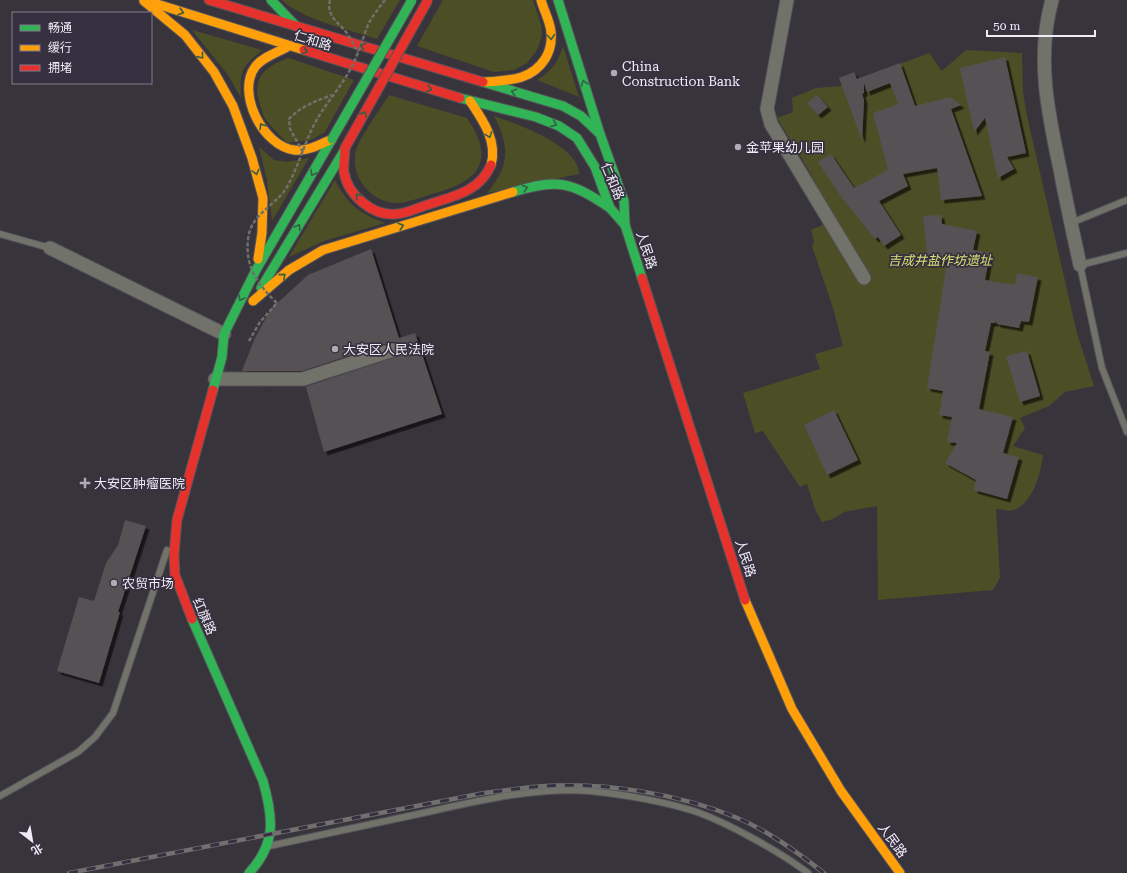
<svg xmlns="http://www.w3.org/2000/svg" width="1127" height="873" font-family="'Roboto Serif','Noto Sans SC',serif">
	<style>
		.green { fill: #4c4e26 }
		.building { fill: #575154; filter: url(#shadow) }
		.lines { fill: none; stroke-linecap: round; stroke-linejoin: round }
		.lane-casing { stroke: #555259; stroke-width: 8 }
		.street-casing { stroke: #555259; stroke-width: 15 }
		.fast-casing { stroke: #555259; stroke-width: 11 }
		.slow-casing { stroke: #555259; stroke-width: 11 }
		.jam-casing { stroke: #555259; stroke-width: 11 }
		.path { stroke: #6f706c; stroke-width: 2.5; stroke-dasharray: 4 2; stroke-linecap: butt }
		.lane { stroke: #71736a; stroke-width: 6 }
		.street { stroke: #71736a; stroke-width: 13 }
		.fast { stroke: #30b455; stroke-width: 9 }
		.slow { stroke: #ff9f0a; stroke-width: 9 }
		.jam { stroke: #e5322d; stroke-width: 9 }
		.rail-casing { stroke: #70706f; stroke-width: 4.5 }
		.rail { stroke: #373040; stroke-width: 3; stroke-dasharray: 9; stroke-linecap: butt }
		.fast-bridge-casing { stroke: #555259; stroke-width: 11; stroke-linecap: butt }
		.jam-bridge-casing { stroke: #555259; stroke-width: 11; stroke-linecap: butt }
		.path-bridge { stroke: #6f706c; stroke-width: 2.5; stroke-dasharray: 4 2; stroke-linecap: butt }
		.fast-bridge { stroke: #30b455; stroke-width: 9 }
		.jam-bridge { stroke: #e5322d; stroke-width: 9 }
		.oneway { stroke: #355e47 }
		.poi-dot { fill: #b0acb5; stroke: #373040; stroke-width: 1.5 }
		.labels { text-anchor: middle; stroke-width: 3.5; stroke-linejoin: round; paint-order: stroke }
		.street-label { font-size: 13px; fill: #f0ecf6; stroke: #373040 }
		.poi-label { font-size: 13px; fill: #f0ecf6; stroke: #373040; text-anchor: start }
		.park-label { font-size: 13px; font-style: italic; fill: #d9e174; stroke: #373040 }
	</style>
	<defs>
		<filter id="shadow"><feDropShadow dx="3.5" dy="3.5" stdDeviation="0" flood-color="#0009"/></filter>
	</defs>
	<rect width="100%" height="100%" fill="#38343c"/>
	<g class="green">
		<path d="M282,0H400L377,39C353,31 298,18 282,0Z"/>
		<polygon points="443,0 533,0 541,25 542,36 537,50 527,63 514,70 494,72 417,46"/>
		<path d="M192,30L262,50C241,68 240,70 241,98L228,75Z"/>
		<path d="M563,46L579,97L537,80C552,71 558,62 563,46Z"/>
		<path d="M966,50L1022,53L1023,92L1027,116L1077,333L1094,386L1065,392L1049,406L1020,418L1025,428L1013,446L1043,455C1041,473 1033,503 1014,510C1009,512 1001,509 996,509L1000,578L993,590L878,600L877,506L844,512L833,519L822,522L815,509L807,484L800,487L763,431L755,433L743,393L820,369L815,354L843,346L833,308L812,246L814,242L811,230L829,222C830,199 790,140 777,118L793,112L792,98L816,88L842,86L929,53L942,71Z"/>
		<path d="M289,58L354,80L325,132L311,140L287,143C280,135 272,128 266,120C263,116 262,110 260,105C251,79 264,66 289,58Z"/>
		<path d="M389,95L467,118C497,162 478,182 432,194C422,197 410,202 399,203C372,204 349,177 356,150C359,139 382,106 389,95Z"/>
		<path d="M494,116C516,124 579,145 579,174L487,193C510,165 510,148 494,116Z"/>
		<polygon points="259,147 274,160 287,162 309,158 272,221 267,181"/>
		<path d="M335,180C348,205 359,213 385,223L324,241L289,257Z"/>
	</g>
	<g class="building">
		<polygon points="1005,57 1026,153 1007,157 1014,169 998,178 985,118 974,132 960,68"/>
		<polygon points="900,63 915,106 950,97 961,105 951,109 982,196 941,200 937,168 903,174 908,186 879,201 901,235 884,246 878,237 875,239 842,198 818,162 831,154 854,188 888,170 873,113 898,104 890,83 867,92 864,83 864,93 862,94 864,100 862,140 839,78 854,72 857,79"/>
		<polygon points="817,95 828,107 818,115 807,103"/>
		<polygon points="941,215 942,224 977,231 973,250 990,253 985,280 1015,285 1017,273 1038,277 1029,322 1021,321 1019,328 997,324 996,321 995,323 991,323 985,351 990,352 979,409 1013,417 1003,453 1019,457 1007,499 974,490 976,480 945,463 957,443 947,442 952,417 939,415 943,391 927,388 947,262 928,264 923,216"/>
		<polygon points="371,249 399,338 415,333 442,414 324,452 306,387 238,388 305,387 399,356 400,347 395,342 391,342 302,371 242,371 255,338 271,309 308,275"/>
		<polygon points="1027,351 1040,396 1020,402 1006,356"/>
		<polygon points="834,410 858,460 827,475 804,425"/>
		<polygon points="125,520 146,526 118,612 120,612 99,683 57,671 79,597 94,601 106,563 118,545"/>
	</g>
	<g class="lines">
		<defs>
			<g id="lane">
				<polyline points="1071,223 1127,200"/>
				<polyline points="0,234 50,248"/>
				<polyline points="1127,253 1080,265 1102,368 1127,432"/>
				<polyline points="0,796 78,752 95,737 113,713 167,550"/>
				<path d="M269,846C320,835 372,824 423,813C477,801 534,787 590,791C622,794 667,802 697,812C730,824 780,852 808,873"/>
			</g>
			<g id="street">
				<polyline points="787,0 767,109 771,124 864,278"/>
				<path d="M1052,0C1036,57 1048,113 1060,169C1066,201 1073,233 1080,265"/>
				<polyline points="50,248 224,334"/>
				<polyline points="215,379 303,379 393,350"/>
			</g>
			<g id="fast">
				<polyline points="271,0 296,26"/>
				<polyline points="558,0 600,134"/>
				<polyline points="483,82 563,106 581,116 600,134 624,201 625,225 642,278"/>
				<polyline points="460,98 536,117 559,126 577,138 595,167 610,208 625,225"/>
				<path d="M513,192C558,178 571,182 610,208"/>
				<polyline points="261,288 344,151"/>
				<polyline points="213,390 222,357 224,334 256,270 332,139"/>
				<path d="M192,619L263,781C273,817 277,843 249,873"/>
			</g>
			<g id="slow">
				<polyline points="144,0 304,50"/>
				<polyline points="144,1 185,35 214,72 233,106 252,158 263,198 262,233 258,259"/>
				<path d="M289,46C279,52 262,57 255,67C236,93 263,146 294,150C307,152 321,144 332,139"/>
				<path d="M485,82C508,80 531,81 545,59C550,51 552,42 551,32C550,21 544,11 541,0"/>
				<path d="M470,101C482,119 498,141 491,165"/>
				<polyline points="253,301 289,270 323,250 513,192"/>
				<polyline points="745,600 792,709 841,791 900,873"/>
			</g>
			<g id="jam">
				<polyline points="209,0 483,82"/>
				<polyline points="304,50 460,98"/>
				<path d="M345,148C345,156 343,165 344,172C348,196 374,217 397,214C409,213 419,207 430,204C455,196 480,191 491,165"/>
				<polyline points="642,278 745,600"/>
				<polyline points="192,619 175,575 174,554 177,520 213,390"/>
			</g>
		</defs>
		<use href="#lane" class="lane-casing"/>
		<use href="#street" class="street-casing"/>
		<use href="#fast" class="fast-casing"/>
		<use href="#slow" class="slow-casing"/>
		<use href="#jam" class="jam-casing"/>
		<polyline class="path" points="249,341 260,322 276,304"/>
		<use href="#lane" class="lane"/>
		<use href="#street" class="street"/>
		<use href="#fast" class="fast"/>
		<use href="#slow" class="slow"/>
		<use href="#jam" class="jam"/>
		<defs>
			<path id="rail" d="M69,873L484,793C504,791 525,787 545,786C605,782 679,794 735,817C767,830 797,852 824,873"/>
		</defs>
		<use href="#rail" class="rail-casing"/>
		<use href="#rail" class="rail"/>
		<defs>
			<polyline id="fast-bridge" points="332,139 412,0"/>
			<polyline id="jam-bridge" points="345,148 428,0"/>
		</defs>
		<use href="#fast-bridge" class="fast-bridge-casing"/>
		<use href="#jam-bridge" class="jam-bridge-casing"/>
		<g class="path-bridge">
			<path d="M330,0C326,16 338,22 346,32C351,38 354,46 358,52"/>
			<path d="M303,152L290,129L289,119C301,106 316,101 332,95"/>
			<path d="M277,303C258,285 245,267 248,240C250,213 277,206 288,185C299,165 305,141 316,121C326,103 340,88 350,70C358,56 362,40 368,25C372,16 379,8 385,0"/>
		</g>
		<use href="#fast-bridge" class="fast-bridge"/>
		<use href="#jam-bridge" class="jam-bridge"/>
	</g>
	<defs><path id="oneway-chevron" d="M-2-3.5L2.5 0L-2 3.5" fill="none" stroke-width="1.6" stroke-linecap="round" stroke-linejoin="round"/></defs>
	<g class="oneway">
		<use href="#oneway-chevron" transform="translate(181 12) rotate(17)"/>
		<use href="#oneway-chevron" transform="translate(551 37) rotate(86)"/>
		<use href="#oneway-chevron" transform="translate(363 46) rotate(-163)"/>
		<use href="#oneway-chevron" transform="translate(305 51) rotate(17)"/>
		<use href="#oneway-chevron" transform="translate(201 56) rotate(51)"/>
		<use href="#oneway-chevron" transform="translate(584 83) rotate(-108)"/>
		<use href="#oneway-chevron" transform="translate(429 89) rotate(17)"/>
		<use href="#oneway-chevron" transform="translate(514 92) rotate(-165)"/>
		<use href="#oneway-chevron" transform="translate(364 114) rotate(-61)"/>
		<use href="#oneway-chevron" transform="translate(554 124) rotate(23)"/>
		<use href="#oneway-chevron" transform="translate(262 126) rotate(-122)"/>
		<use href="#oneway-chevron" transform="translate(489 135) rotate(69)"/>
		<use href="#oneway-chevron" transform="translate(256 172) rotate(76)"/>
		<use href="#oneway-chevron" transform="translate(313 173) rotate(120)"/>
		<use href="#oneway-chevron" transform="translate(525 188) rotate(-17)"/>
		<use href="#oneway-chevron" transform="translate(358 196) rotate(-129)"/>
		<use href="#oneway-chevron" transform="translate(401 226) rotate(-17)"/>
		<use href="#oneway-chevron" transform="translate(298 227) rotate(-59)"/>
		<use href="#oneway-chevron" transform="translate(283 276) rotate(-41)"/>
		<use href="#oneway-chevron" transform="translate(241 298) rotate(118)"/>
	</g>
	<g class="poi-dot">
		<circle cx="614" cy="73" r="4"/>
		<circle cx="738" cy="147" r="4"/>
		<circle cx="335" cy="349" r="4"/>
		<path d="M83 477h4v4h4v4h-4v4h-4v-4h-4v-4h4z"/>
		<circle cx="114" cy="583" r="4"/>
	</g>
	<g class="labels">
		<g class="street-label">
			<text transform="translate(313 40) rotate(17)" y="5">仁和路</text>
			<text transform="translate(613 181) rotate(67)" y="5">仁和路</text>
			<text transform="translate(647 250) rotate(72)" y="5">人民路</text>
			<text transform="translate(746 558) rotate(72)" y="5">人民路</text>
			<text transform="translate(205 616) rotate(66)" y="5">红旗路</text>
			<text transform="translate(893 840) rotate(54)" y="5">人民路</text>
		</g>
		<g class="poi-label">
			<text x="622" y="71">China<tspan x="622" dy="15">Construction Bank</tspan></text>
			<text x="746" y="152">金苹果幼儿园</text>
			<text x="343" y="354">大安区人民法院</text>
			<text x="94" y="488">大安区肿瘤医院</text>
			<text x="122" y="588">农贸市场</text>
		</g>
		<g class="park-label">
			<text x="940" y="265">吉成井盐作坊遗址</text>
		</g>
	</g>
	<rect x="12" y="12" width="140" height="72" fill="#373040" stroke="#817b89"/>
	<rect x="20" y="25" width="20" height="6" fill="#30b455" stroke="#817b89"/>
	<text x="48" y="32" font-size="12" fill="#f0ecf6">畅通</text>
	<rect x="20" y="45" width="20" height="6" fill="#ff9f0a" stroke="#817b89"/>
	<text x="48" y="52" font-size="12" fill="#f0ecf6">缓行</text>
	<rect x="20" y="65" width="20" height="6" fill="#e5322d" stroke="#817b89"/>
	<text x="48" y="72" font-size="12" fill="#f0ecf6">拥堵</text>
	<g transform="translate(32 841) rotate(149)" stroke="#373040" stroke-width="3" paint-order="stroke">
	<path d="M0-3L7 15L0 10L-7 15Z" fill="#f0ecf6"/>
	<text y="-6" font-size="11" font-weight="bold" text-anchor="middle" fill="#f0ecf6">北</text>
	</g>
	<path d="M987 30v6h108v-6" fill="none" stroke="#f0ecf6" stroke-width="2"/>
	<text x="993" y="30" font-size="12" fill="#f0ecf6" stroke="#373040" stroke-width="3" paint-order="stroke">50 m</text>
</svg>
